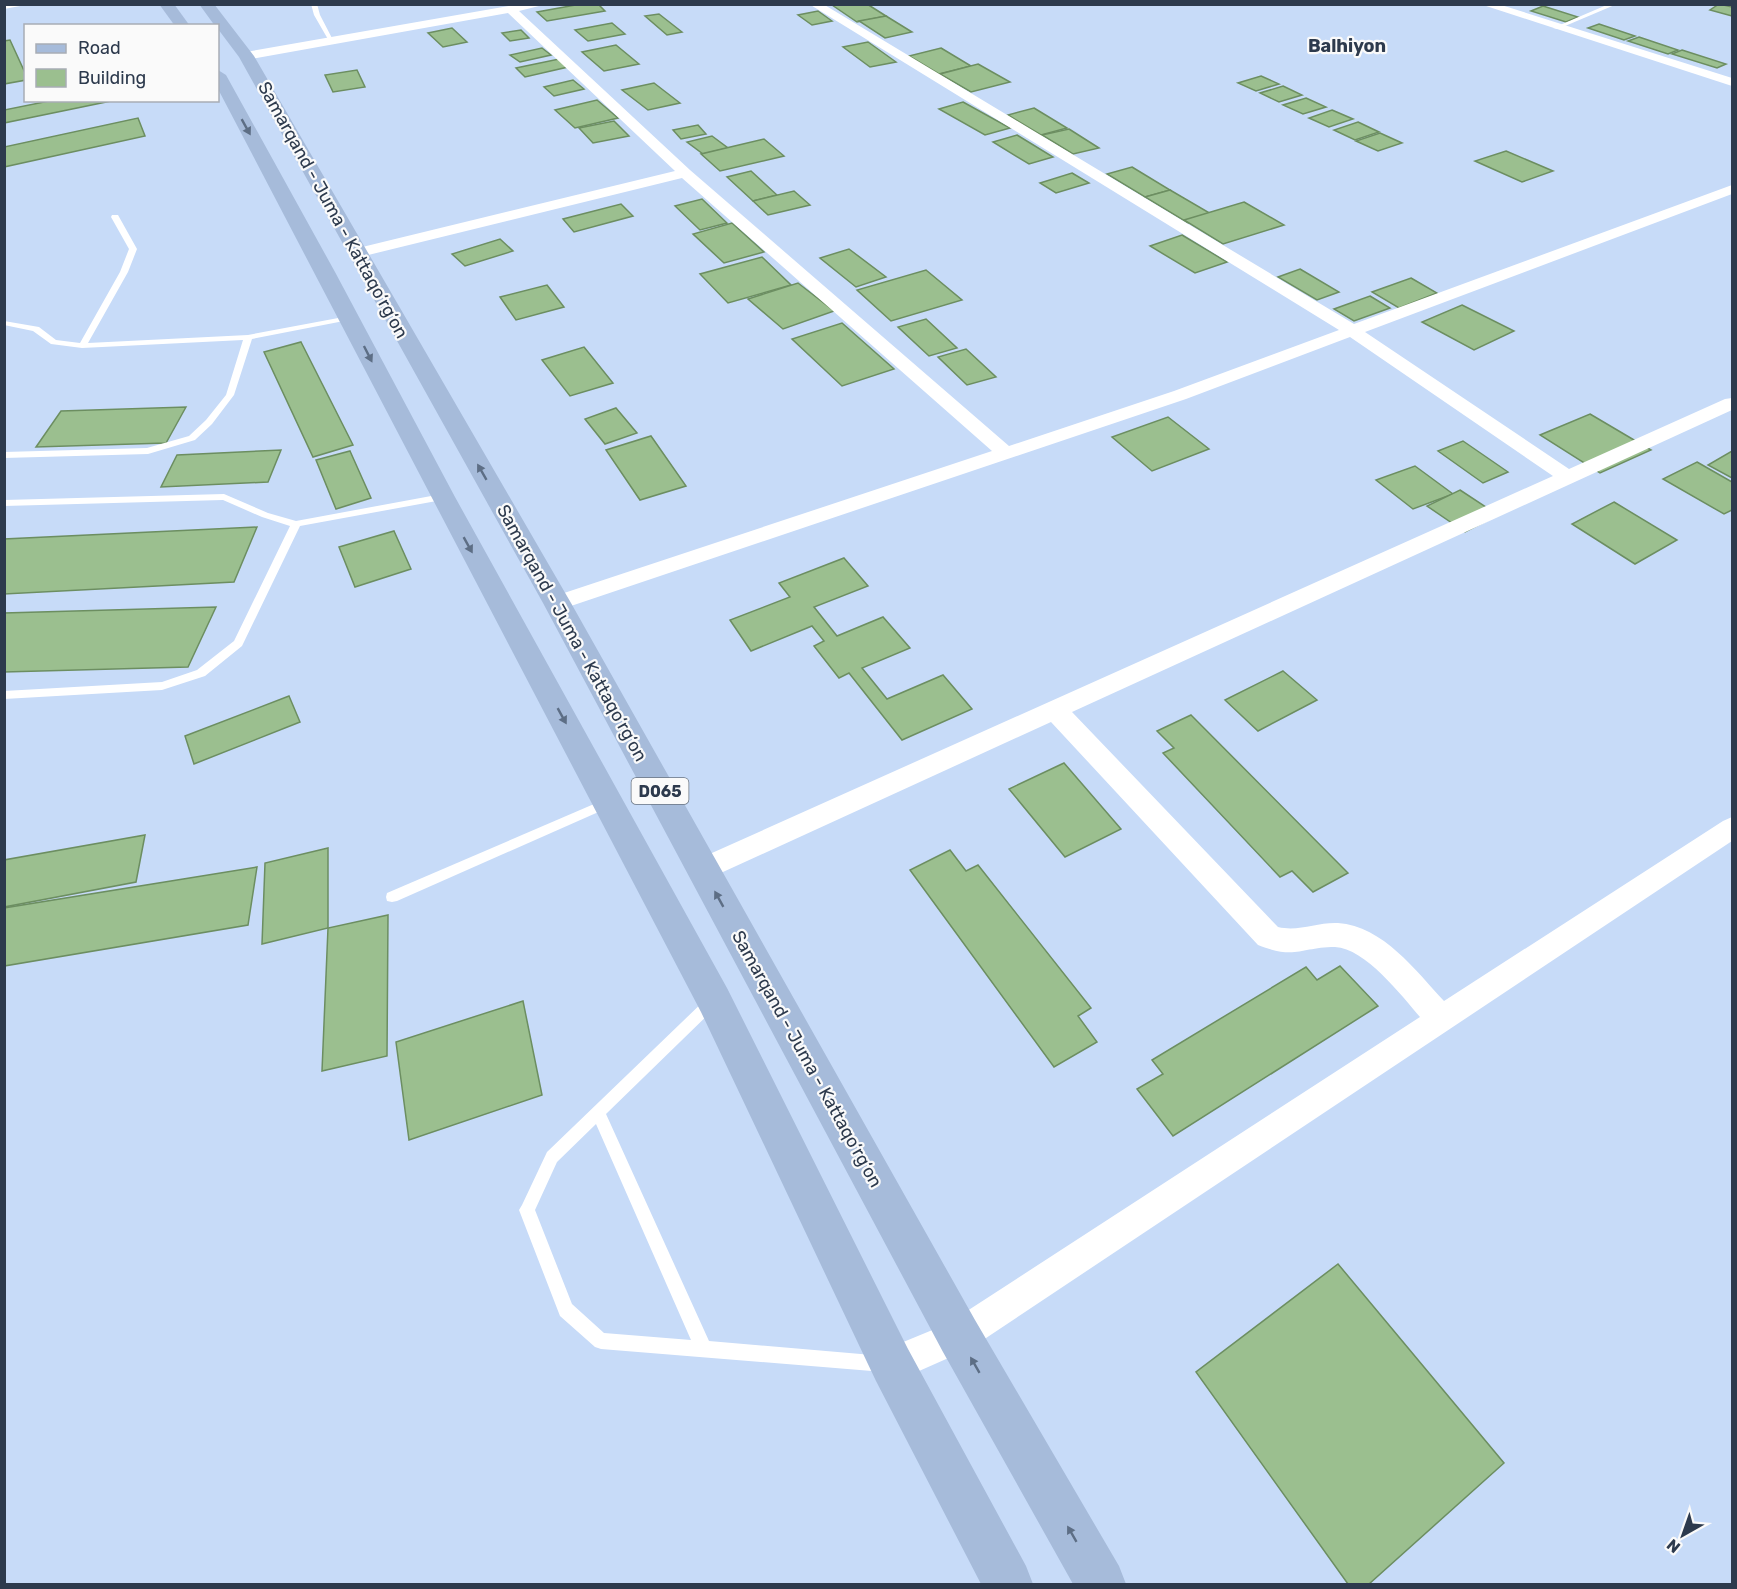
<svg xmlns="http://www.w3.org/2000/svg" width="1737" height="1589" font-family="Rubik,sans-serif">
	<style>
		.building { fill: #9bbf8f; stroke: #6c8e61; stroke-width: 1.5 }
		.lines { fill: none; stroke-linecap: round; stroke-linejoin: round }
		.service { fill: #fff; fill-rule: evenodd }
		.minor { fill: #fff; fill-rule: evenodd }
		.primary { fill: #a6bbda; fill-rule: evenodd }
		.oneway { fill: #5d6e85 }
		.labels { text-anchor: middle; stroke-width: 4.5; stroke-linejoin: round; paint-order: stroke }
		.shield { fill: #fafafa; stroke: #6a7481; stroke-width: 1.5 }
		.shield-label { font-size: 16px; font-weight: bold; fill: #2d3a4d }
		.far-quarter-label { font-size: 18px; font-weight: bold; fill: #2d3a4d; stroke: #fafafa }
		.street-label { font-size: 18px; fill: #2d3a4d; stroke: #fafafa }
	</style>
	<rect width="100%" height="100%" fill="#c7dbf8"/>
	<g class="building">
		<polygon points="581,4 598,4 605,11 547,21 537,12"/>
		<polygon points="867,4 886,16 857,22 832,5"/>
		<polygon points="1719,4 1732,7 1732,16 1710,10"/>
		<polygon points="1543,6 1578,17 1566,22 1531,11"/>
		<polygon points="818,11 832,21 812,25 798,15"/>
		<polygon points="659,14 682,32 667,35 645,16"/>
		<polygon points="886,16 912,32 885,38 859,21"/>
		<polygon points="612,23 625,34 588,41 575,30"/>
		<polygon points="1599,24 1635,36 1624,40 1588,28"/>
		<polygon points="452,28 467,42 443,47 428,33"/>
		<polygon points="521,30 529,38 510,41 502,33"/>
		<polygon points="1639,37 1678,50 1668,54 1628,41"/>
		<polygon points="10,40 26,75 26,80 4,84 4,41"/>
		<polygon points="868,42 896,62 870,67 843,47"/>
		<polygon points="616,45 639,64 604,71 582,52"/>
		<polygon points="542,48 551,55 520,62 510,55"/>
		<polygon points="941,48 971,66 939,74 909,56"/>
		<polygon points="1682,50 1726,64 1717,68 1672,54"/>
		<polygon points="559,59 568,67 525,77 516,68"/>
		<polygon points="978,64 1010,82 971,92 940,74"/>
		<polygon points="357,70 365,87 333,92 325,75"/>
		<polygon points="1261,76 1279,84 1256,91 1238,83"/>
		<polygon points="573,80 584,89 554,96 544,87"/>
		<polygon points="654,83 680,103 648,110 622,90"/>
		<polygon points="1283,86 1302,95 1279,102 1260,93"/>
		<polygon points="1306,98 1326,107 1303,114 1283,105"/>
		<polygon points="54,100 116,100 4,123 4,110"/>
		<polygon points="597,100 618,118 575,128 555,110"/>
		<polygon points="963,102 1010,128 985,135 939,109"/>
		<polygon points="1034,108 1067,128 1041,135 1008,115"/>
		<polygon points="1332,110 1353,119 1329,127 1309,118"/>
		<polygon points="138,118 145,136 4,167 4,147"/>
		<polygon points="614,121 629,136 593,143 579,128"/>
		<polygon points="1358,122 1379,132 1355,140 1334,130"/>
		<polygon points="698,125 706,134 681,139 673,130"/>
		<polygon points="1069,129 1099,148 1073,154 1042,135"/>
		<polygon points="1380,133 1402,143 1378,151 1356,141"/>
		<polygon points="1017,135 1053,157 1029,164 993,142"/>
		<polygon points="712,136 728,148 703,154 687,142"/>
		<polygon points="764,139 784,156 720,171 701,154"/>
		<polygon points="1506,151 1553,171 1522,182 1475,161"/>
		<polygon points="1132,167 1170,190 1145,197 1107,174"/>
		<polygon points="751,171 777,195 753,201 727,177"/>
		<polygon points="1072,173 1089,183 1056,193 1040,183"/>
		<polygon points="1170,190 1213,215 1188,223 1145,197"/>
		<polygon points="794,191 810,205 768,215 753,201"/>
		<polygon points="702,199 727,223 700,230 675,206"/>
		<polygon points="1244,202 1284,225 1223,244 1184,220"/>
		<polygon points="621,204 633,216 574,232 563,219"/>
		<polygon points="732,223 764,252 724,263 693,234"/>
		<polygon points="1182,235 1227,262 1195,273 1150,246"/>
		<polygon points="500,239 513,251 465,266 452,254"/>
		<polygon points="849,249 886,277 856,287 820,258"/>
		<polygon points="762,257 791,285 728,303 700,274"/>
		<polygon points="1300,269 1339,292 1317,300 1278,277"/>
		<polygon points="926,270 962,300 891,321 857,290"/>
		<polygon points="1411,278 1437,293 1399,308 1372,292"/>
		<polygon points="798,283 834,311 783,329 748,299"/>
		<polygon points="547,285 564,307 516,320 500,297"/>
		<polygon points="1370,296 1390,308 1354,321 1334,309"/>
		<polygon points="1462,305 1514,331 1474,350 1422,322"/>
		<polygon points="926,319 957,348 929,356 898,327"/>
		<polygon points="842,323 894,369 842,386 792,339"/>
		<polygon points="301,342 353,445 313,457 264,352"/>
		<polygon points="584,347 613,383 570,396 542,360"/>
		<polygon points="966,349 996,377 967,385 938,357"/>
		<polygon points="186,407 166,443 36,447 61,411"/>
		<polygon points="616,408 637,433 605,444 585,419"/>
		<polygon points="1590,414 1651,450 1600,473 1540,435"/>
		<polygon points="1168,417 1209,449 1152,471 1112,437"/>
		<polygon points="651,436 686,486 640,500 606,450"/>
		<polygon points="1463,441 1508,472 1483,483 1438,451"/>
		<polygon points="281,450 268,482 161,487 177,455"/>
		<polygon points="350,451 371,498 336,509 316,460"/>
		<polygon points="1732,451 1732,478 1708,465"/>
		<polygon points="1697,462 1732,482 1732,510 1724,514 1663,479"/>
		<polygon points="1415,466 1453,494 1413,509 1376,480"/>
		<polygon points="1460,490 1498,515 1465,532 1427,506"/>
		<polygon points="1614,502 1677,540 1635,564 1572,524"/>
		<polygon points="257,527 234,582 4,594 4,539"/>
		<polygon points="394,531 411,569 355,587 339,547"/>
		<polygon points="844,558 868,586 814,607 837,636 883,617 910,648 862,668 887,699 943,675 972,709 902,740 849,673 839,678 814,646 824,641 812,626 751,651 730,620 790,597 779,583"/>
		<polygon points="216,607 188,667 4,672 4,613"/>
		<polygon points="1283,671 1317,700 1258,731 1225,700"/>
		<polygon points="289,696 300,722 194,764 185,736"/>
		<polygon points="1191,715 1348,873 1313,892 1292,871 1280,877 1163,753 1174,748 1157,731"/>
		<polygon points="1064,763 1121,829 1065,857 1009,789"/>
		<polygon points="145,835 136,882 4,907 4,860"/>
		<polygon points="328,848 328,928 262,944 265,863"/>
		<polygon points="950,850 966,871 978,865 1091,1008 1078,1016 1097,1042 1054,1067 910,870"/>
		<polygon points="257,867 248,925 4,966 4,908"/>
		<polygon points="388,915 387,1056 322,1071 328,928"/>
		<polygon points="1340,966 1378,1006 1173,1136 1137,1089 1163,1074 1152,1060 1306,967 1317,980"/>
		<polygon points="523,1001 542,1095 409,1140 396,1042"/>
		<polygon points="1338,1264 1504,1463 1369,1584 1348,1584 1196,1372"/>
	</g>
	<g class="lines">
		<g class="service">
			<polygon points="22,4 20,6 4,9 4,5"/>
			<polygon points="311,4 317,4 320,15 334,42 329,41 314,15"/>
			<polygon points="1609,4 1617,4 1558,29 1553,28"/>
			<polygon points="112,215 118,215 137,249 128,272 88,343 248,335 349,316 353,318 349,320 252,339 234,395 212,424 195,440 148,454 4,458 4,452 147,448 189,436 206,420 226,395 243,340 82,348 51,344 33,331 4,325 4,321 39,327 56,340 80,343 120,272 129,249 111,217"/>
			<polygon points="224,494 268,513 296,521 442,494 447,497 442,500 300,526 242,646 205,676 162,690 4,699 4,691 162,682 197,670 234,641 290,526 262,517 223,500 4,506 4,500"/>
			<polygon points="608,798 612,800 614,803 612,806 397,901 392,902 387,901 386,897 387,893"/>
			<path d="M713,995L718,997L720,1001L718,1005L606,1114L709,1341L884,1356L890,1358L892,1364L890,1370L884,1372L601,1349L595,1347L560,1316L519,1210L522,1205L547,1152L708,997ZM596,1124L691,1340L604,1333L572,1304L535,1210L557,1162Z"/>
		</g>
		<g class="minor">
			<path d="M520,4H547L519,11L690,170L1009,446L1174,391L1339,330L809,4H823L1354,324L1732,185V194L1365,332L1569,469L1725,399L1732,398V410L1072,712L1278,927C1299,932 1317,922 1338,923C1383,926 1416,971 1444,1001L1723,821L1732,817V841L971,1348L892,1383L879,1378L874,1365L879,1352L947,1324L1420,1017C1402,996 1365,948 1335,947C1301,947 1296,960 1258,945L1051,722L712,877L703,880L694,877L690,869L694,861L1553,476L1350,337L1186,399L565,608L557,611L549,608L546,603L549,598L992,451L682,178L356,258L350,256L348,253L350,250L675,171L508,13L246,60L240,56L246,52Z"/>
			<polygon points="1480,4 1498,4 1732,78 1732,86"/>
		</g>
		<g class="primary">
			<polygon points="159,4 174,4 190,26 175,26"/>
			<polygon points="199,4 214,4 254,56 571,603 975,1320 1119,1566 1126,1584 1073,1584 943,1352 543,603 239,57 218,29 218,26 215,26"/>
			<polygon points="218,70 226,75 335,272 455,497 727,988 908,1349 1026,1566 1033,1584 981,1584 876,1381 701,1012 218,89"/>
		</g>
	</g>
	<defs><path id="oneway-solid" d="M-6-.8H1V-3.2L6.5 0L1 3.2V.8H-6Z" transform="scale(1.5)"/></defs>
	<g class="oneway">
		<use href="#oneway-solid" transform="translate(246 127) rotate(61)"/>
		<use href="#oneway-solid" transform="translate(368 354) rotate(63)"/>
		<use href="#oneway-solid" transform="translate(482 472) rotate(-120)"/>
		<use href="#oneway-solid" transform="translate(468 545) rotate(61)"/>
		<use href="#oneway-solid" transform="translate(562 716) rotate(61)"/>
		<use href="#oneway-solid" transform="translate(719 899) rotate(-119)"/>
		<use href="#oneway-solid" transform="translate(975 1365) rotate(-120)"/>
		<use href="#oneway-solid" transform="translate(1072 1534) rotate(-120)"/>
	</g>
	<g class="labels">
		<rect class="shield" x="631.5" y="778" width="57" height="26" rx="4.5"/>
		<g class="shield-label">
			<text x="660" y="797">D065</text>
		</g>
		<g class="far-quarter-label">
			<text x="1347" y="52">Balhiyon</text>
		</g>
		<g class="street-label">
			<text transform="translate(333 210) rotate(61)" y="6">Samarqand - Juma - Kattaqo‘rg‘on</text>
			<text transform="translate(572 633) rotate(61)" y="6">Samarqand - Juma - Kattaqo‘rg‘on</text>
			<text transform="translate(807 1059) rotate(61)" y="6">Samarqand - Juma - Kattaqo‘rg‘on</text>
		</g>
	</g>
	<rect width="1737" height="1589" fill="none" stroke="#2d3a4d" stroke-width="12"/>
	<rect x="24" y="24" width="195" height="78" fill="#fafafa" stroke="#a8adb5" stroke-width="1.5"/>
	<rect x="36" y="44" width="30" height="9" fill="#a6bbda" stroke="#a8adb5" stroke-width="1.5"/>
	<text x="78" y="54" font-size="18" fill="#2d3a4d">Road</text>
	<rect x="36" y="69" width="30" height="18" fill="#9bbf8f" stroke="#a8adb5" stroke-width="1.5"/>
	<text x="78" y="84" font-size="18" fill="#2d3a4d">Building</text>
	<g transform="translate(1683 1535) rotate(220)" stroke="#fafafa" stroke-width="4.5" paint-order="stroke">
	<path d="M0-4.5L10 22L0 15L-10 22Z" fill="#2d3a4d"/>
	<text y="-9" font-size="16" font-weight="bold" text-anchor="middle" fill="#2d3a4d">N</text>
	</g>
</svg>
